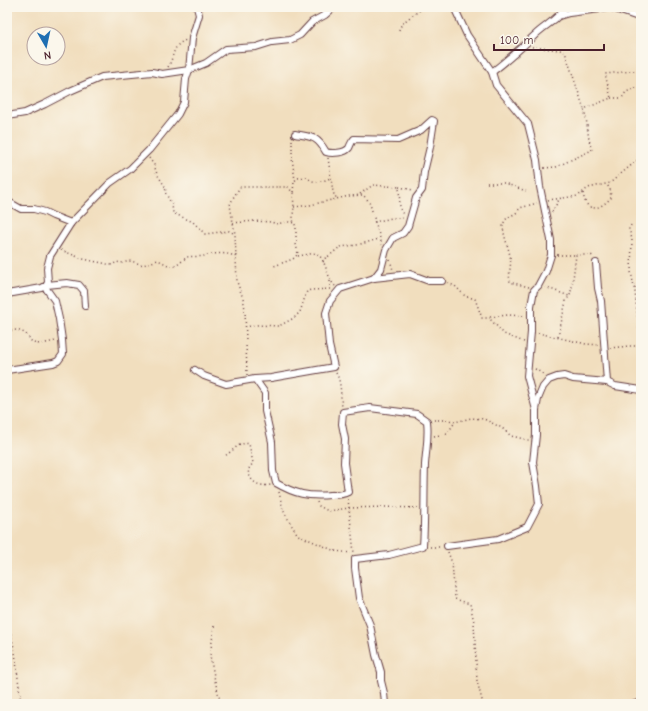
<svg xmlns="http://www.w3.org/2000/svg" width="648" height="711" font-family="'Comic Neue',sans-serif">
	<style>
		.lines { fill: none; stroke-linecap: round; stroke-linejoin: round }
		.street-casing { stroke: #633c41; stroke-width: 8 }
		.path { stroke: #633c41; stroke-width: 1.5; stroke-dasharray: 1 3; stroke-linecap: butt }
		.street { stroke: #fff; stroke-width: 6 }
	</style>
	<rect width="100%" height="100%" fill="#fbf7ec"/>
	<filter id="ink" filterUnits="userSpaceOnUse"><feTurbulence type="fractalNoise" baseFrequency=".025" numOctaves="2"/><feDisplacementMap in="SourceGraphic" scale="8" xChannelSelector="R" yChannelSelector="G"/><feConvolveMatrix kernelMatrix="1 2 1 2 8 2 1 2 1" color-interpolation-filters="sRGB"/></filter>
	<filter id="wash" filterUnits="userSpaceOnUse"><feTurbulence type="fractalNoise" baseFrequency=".012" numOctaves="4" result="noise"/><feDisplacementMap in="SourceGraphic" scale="16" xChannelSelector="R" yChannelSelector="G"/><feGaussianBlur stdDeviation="0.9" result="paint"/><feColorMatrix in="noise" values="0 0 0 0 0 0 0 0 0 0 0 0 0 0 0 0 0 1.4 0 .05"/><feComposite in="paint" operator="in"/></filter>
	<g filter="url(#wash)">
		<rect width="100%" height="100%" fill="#f1debe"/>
	</g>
	<g filter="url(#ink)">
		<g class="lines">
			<defs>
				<g id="street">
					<polyline points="454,7 467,35 492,72 496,85 528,124 537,160 540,187 551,240 551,255 546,271 538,286 534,290 531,306 531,332 527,376 536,410"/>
					<polyline points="612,8 641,18"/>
					<polyline points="559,16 569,13 615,7"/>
					<path d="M492,72C507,61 521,48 535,35C545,25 558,20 565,7"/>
					<polyline points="7,116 25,113 45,104 70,91 102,77 152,72 162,74 189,70 206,63 226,49 256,47 272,42 290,40 300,35 312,22 325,15 334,7"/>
					<path d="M295,134C312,137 317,136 326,152C332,154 345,153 349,148C351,144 351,142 354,139L398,140L421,130L432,120L434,121L430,147L424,172L422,190L416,198L408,226L403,233L393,238L386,250L381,269L374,278L340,289L330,301L326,313L329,345L334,367L271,378L255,379L265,393V411L272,442L273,471L276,483C295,494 308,497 330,495C336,495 343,495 348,492L344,463L345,439L342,424L343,412L370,408L417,414L427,421C429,437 426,449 425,465C424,492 425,519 423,546L389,555L355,559V568L359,598L370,625L376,655L381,672V681L384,693L385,704"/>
					<polyline points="7,201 21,209 34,209 45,212 53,216 71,223"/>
					<polyline points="596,263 598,288 601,301 607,382"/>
					<polyline points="374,278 410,274 429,281 442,281"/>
					<polyline points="47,285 67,283 79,285 84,291 85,306"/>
					<polyline points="7,294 42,288 47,285 48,282 47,268 50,256 71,223 110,183 130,169 149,150 178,114 184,102 186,79 189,70 192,38 199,15 197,7"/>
					<polyline points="7,370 53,363 58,361 63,354 62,340 59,319 55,301 45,287"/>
					<polyline points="195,370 204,376 226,384 255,379"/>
					<polyline points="447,546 498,539 527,527 539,504 537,486 533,462 536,435 536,410 538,399 543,387 549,380 557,377 564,376 573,379 607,382 615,386 641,390"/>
					<polyline points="635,704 641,702"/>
				</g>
			</defs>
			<use href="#street" class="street-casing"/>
			<g class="path">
				<path d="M399,30C401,21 417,13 424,7H426"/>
				<polyline points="532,47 560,50 565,52 584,109 611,98 605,74 641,70"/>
				<path d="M168,67C175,56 171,46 186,40"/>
				<polyline points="611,98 622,98 626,92 641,86"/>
				<polyline points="292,140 292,158 295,180"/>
				<polyline points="149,158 154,165 157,174 166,188 165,192 172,205 173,213 193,222 205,234 229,231 235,234"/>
				<polyline points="328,158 333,192 335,197 338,197"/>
				<path d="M544,168L556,167L592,150C587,137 588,123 584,109"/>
				<polyline points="487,183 504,183 526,191"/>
				<polyline points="399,187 413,190"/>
				<path d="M293,192L294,182L297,178L307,177C313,184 322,182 330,178"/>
				<path d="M583,193C586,214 599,210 611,198L610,189L607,185"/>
				<polyline points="360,194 373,185 399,187 400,209 404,216"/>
				<polyline points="548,200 578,196 588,188 610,183 641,157"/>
				<polyline points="294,207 310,205 349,196 363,195 367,199 370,204 382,245"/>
				<polyline points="552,212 560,198"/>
				<polyline points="374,222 392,218 404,218"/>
				<polyline points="233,223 254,221 272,222 275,224 289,222 294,223"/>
				<polyline points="631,225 629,229 632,239 631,272 635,292 639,332"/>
				<path d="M61,250L83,259L112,265L117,262L121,263L131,261L143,265L158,260L170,266H176L187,257C192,256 199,257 204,256C212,253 229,252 236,257"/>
				<polyline points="557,255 576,255"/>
				<path d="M298,256L316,253C327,260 326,277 335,286"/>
				<polyline points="390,260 393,270"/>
				<polyline points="323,262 326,257 329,256 340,247 357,245 379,239"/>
				<polyline points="448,283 455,286 465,296 475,299 482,318 490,318"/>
				<path d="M529,287L510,282C508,273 512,265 510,256C508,245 503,235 503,224L507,218L516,213L520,208L537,203"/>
				<polyline points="545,287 569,296"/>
				<polyline points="635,288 641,287"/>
				<polyline points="245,327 257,325 279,326 294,318 300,312 307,291 311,290 330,289 330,281"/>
				<path d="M7,331C14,329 22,330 28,336C30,339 30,341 34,343C40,345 49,342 56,341"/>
				<polyline points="538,333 586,344 599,345"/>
				<polyline points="558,337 566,301 570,295 572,287 576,255 591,255 594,257"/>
				<polyline points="524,342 504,334 491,320 490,317 508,315 525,316"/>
				<polyline points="610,348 629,346 640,346"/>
				<polyline points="535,369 545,375"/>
				<path d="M336,373C342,383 340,396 342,406"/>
				<polyline points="247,375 245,309 243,298 237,282 235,234 230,205 233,198 240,187 288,187 293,193 294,207 293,215 293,220 296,227 296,244 298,254 293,259 274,266"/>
				<polyline points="639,384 640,357 639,332 641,331"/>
				<polyline points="434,420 449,420 455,422 471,418 484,419 502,428 511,436 529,440"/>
				<polyline points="434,436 447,434 455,422"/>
				<path d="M226,455C233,451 240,441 249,444L253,463L248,470C250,482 258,487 271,485"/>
				<polyline points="279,492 283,510 292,526 298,535 335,551 351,553"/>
				<polyline points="348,499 354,553"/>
				<polyline points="317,502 319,506 328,511 349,508 383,507 419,508"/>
				<polyline points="430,547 442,547"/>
				<polyline points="448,552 452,563 455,599 470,604 474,622 477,681 483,704"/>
				<polyline points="7,618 15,652 21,704"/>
				<polyline points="214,626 210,656 215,681 221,704"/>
			</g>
			<use href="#street" class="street"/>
		</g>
	</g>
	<rect width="648" height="711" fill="none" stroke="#fbf7ec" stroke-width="24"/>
	<g transform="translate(46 46) rotate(171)"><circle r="19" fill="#fbf7ec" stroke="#b4a19f"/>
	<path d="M0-3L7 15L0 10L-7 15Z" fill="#1f6fb2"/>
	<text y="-6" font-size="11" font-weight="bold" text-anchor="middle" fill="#4a1f2b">N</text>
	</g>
	<path d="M494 44v6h110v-6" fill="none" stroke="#4a1f2b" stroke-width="2"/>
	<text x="500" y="44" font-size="12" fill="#4a1f2b" stroke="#fbf7ec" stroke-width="3" paint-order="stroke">100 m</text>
</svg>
